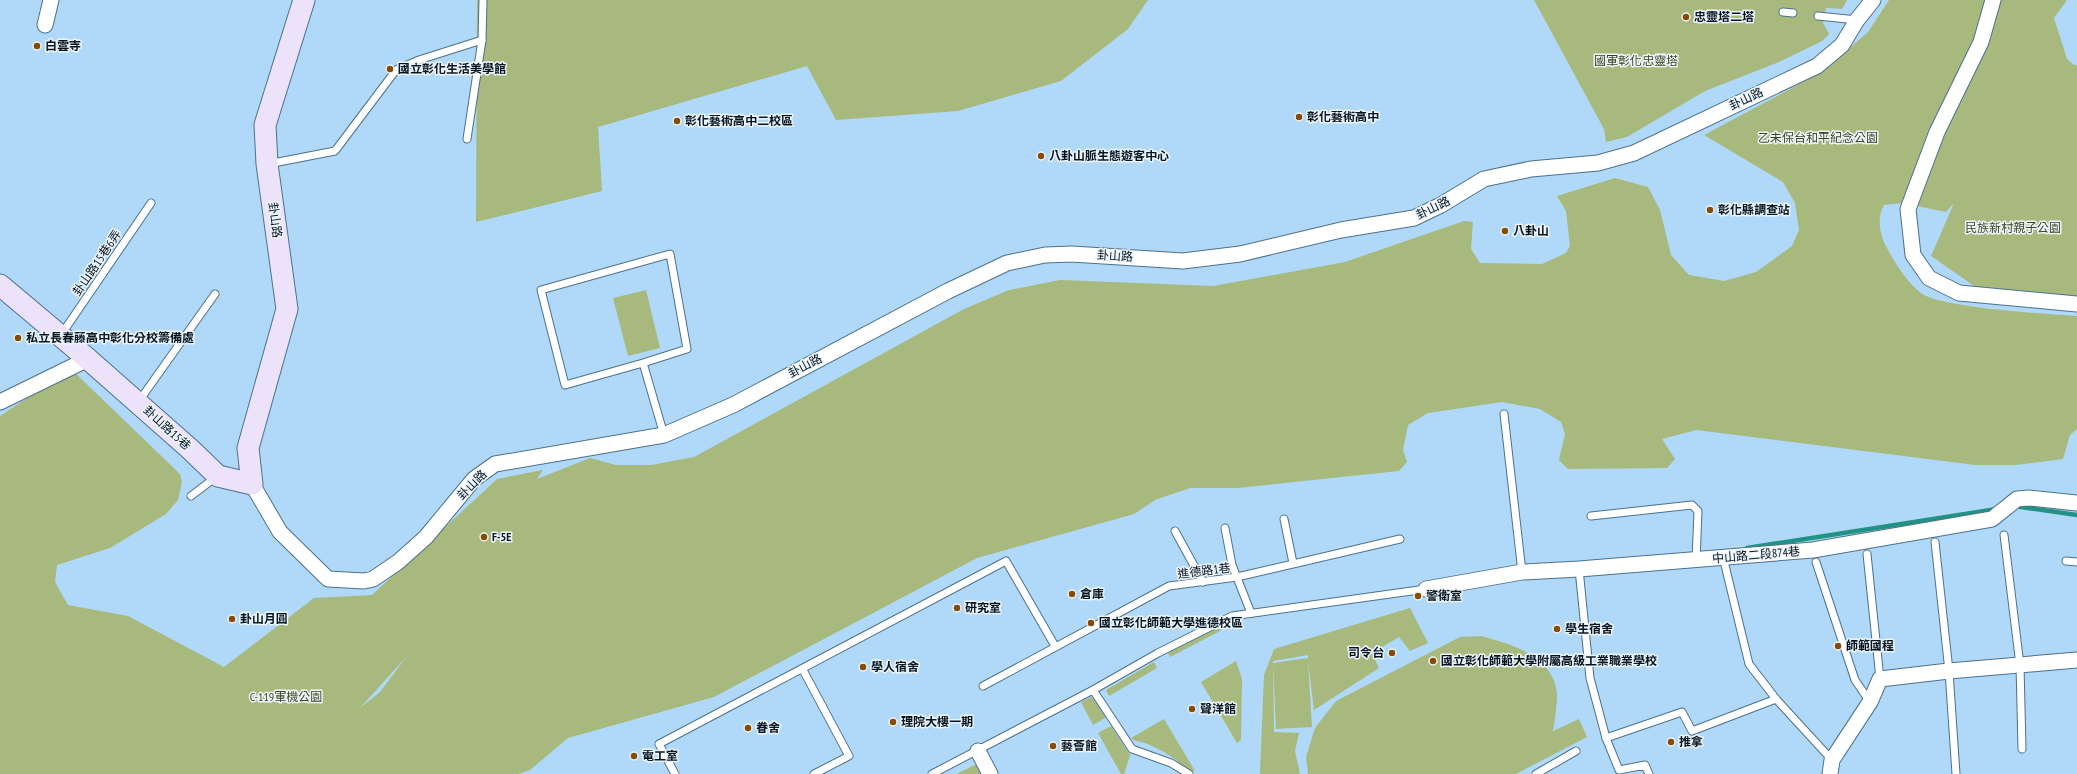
<svg xmlns="http://www.w3.org/2000/svg" width="2077" height="774" font-family="'PT Sans Narrow','Noto Sans TC',sans-serif">
	<style>
		.green { fill: #a7b97c; fill-rule: evenodd }
		.lines { fill: none; stroke-linecap: round; stroke-linejoin: round }
		.stream { stroke: #209385; stroke-width: 4.5 }
		.lane-casing { stroke: #4b718d; stroke-width: 9 }
		.street-casing { stroke: #4b718d; stroke-width: 17 }
		.secondary-casing { stroke: #4b718d; stroke-width: 23 }
		.lane { stroke: #fff; stroke-width: 7 }
		.street { stroke: #fff; stroke-width: 15 }
		.secondary { stroke: #ece3fa; stroke-width: 21 }
		.poi-dot { fill: #864c03; stroke: #edf5fb; stroke-width: 1.5 }
		.labels { text-anchor: middle; stroke-width: 3; stroke-linejoin: round; paint-order: stroke }
		.poi-label { font-size: 12px; font-weight: bold; fill: #061420; stroke: #edf5fb; text-anchor: start }
		.park-label { font-size: 12px; fill: #3a451e; stroke: #edf5fb }
		.street-label { font-size: 12px; fill: #061420; stroke: #edf5fb }
	</style>
	<rect width="100%" height="100%" fill="#b0d8f9"/>
	<g class="green">
		<polygon points="477,0 1148,0 1128,29 1061,81 958,111 836,120 807,66 598,127 602,191 476,222"/>
		<polygon points="1534,0 1847,0 1842,9 1826,8 1823,23 1829,34 1822,41 1779,62 1705,91 1627,137 1606,142 1604,129"/>
		<path d="M1889,0H2067L2054,18L2067,59L2074,65H2077V306L1980,290L1931,256L1954,203L1946,212L1902,203L1884,205C1876,218 1880,237 1888,250C1897,266 1907,282 1921,293C1940,308 2049,314 2077,316V429L2070,435L2063,459L2015,465H1975L1696,430L1662,439L1675,459L1667,468L1568,469L1559,460L1565,434L1561,422L1540,409L1502,402L1428,413L1408,425L1403,450L1407,462L1399,471L1238,488H1190L1155,500L1134,514L977,558L714,697L568,738L530,770L518,774H0V416L71,369L180,474L182,482L178,500L166,514L110,548L57,565L55,582L68,605L128,616L224,667L314,598L372,595L497,479L543,470L537,479L590,458L616,465H651L694,457L964,309L1009,290L1060,280L1213,286L1345,262L1464,221L1473,222L1471,249L1480,263L1542,264L1566,253L1570,246L1566,211L1557,196L1615,178L1648,187L1660,210L1671,255L1689,275L1724,281L1756,272L1792,246L1799,230L1795,203L1783,182L1704,135L1822,72L1868,32ZM407,656L380,692L360,708Z"/>
		<polygon points="646,290 660,348 628,356 613,298"/>
		<path d="M1410,608L1428,643L1410,651L1399,637L1372,653L1379,668L1314,710L1308,661L1312,727L1276,729L1273,663L1274,732L1299,733L1295,751L1300,774H1260L1264,675L1274,649ZM1308,655V658L1273,663V661Z"/>
		<polygon points="1224,624 1226,628 1170,657 1168,653"/>
		<path d="M1481,636C1511,644 1554,656 1557,694C1557,707 1555,719 1553,731L1579,719L1587,737L1516,774H1308L1306,757L1315,728L1336,701L1460,637Z"/>
		<polygon points="1236,661 1242,679 1241,740 1237,743 1201,682"/>
		<polygon points="1154,662 1157,668 1109,696 1106,690"/>
		<polygon points="1091,697 1098,701 1107,717 1093,725 1081,702"/>
		<path d="M1164,719L1195,771L1190,773C1178,759 1162,750 1145,743C1139,741 1136,742 1131,738Z"/>
		<polygon points="1111,726 1130,755 1124,774 1121,774 1098,733"/>
		<polygon points="977,764 983,774 956,774"/>
	</g>
	<g class="lines">
		<g class="stream">
			<polyline points="2014,506 2077,515"/>
			<polyline points="1747,548 1997,509"/>
		</g>
		<defs>
			<g id="lane">
				<polyline points="1783,12 1793,13"/>
				<polyline points="1818,16 1857,20"/>
				<polyline points="467,139 482,40 483,0"/>
				<polyline points="268,164 335,151 396,70 419,60 482,40"/>
				<polyline points="61,335 151,203"/>
				<polyline points="643,363 565,385 541,290 670,254 687,349 643,363 664,435"/>
				<polyline points="139,401 215,294"/>
				<polyline points="1504,414 1522,572"/>
				<polyline points="191,496 216,477"/>
				<polyline points="1591,516 1692,505 1698,511 1696,560"/>
				<polyline points="1284,519 1293,563"/>
				<polyline points="1225,528 1232,565 1251,613"/>
				<polyline points="1175,531 1203,582"/>
				<polyline points="2004,535 2020,665 2022,749"/>
				<polyline points="1935,542 1949,671 1956,774"/>
				<polyline points="1867,554 1880,679"/>
				<polyline points="1723,557 1749,664 1776,699 1832,760"/>
				<polyline points="2066,561 2077,562"/>
				<polyline points="1816,562 1855,680 1870,702"/>
				<polyline points="1579,569 1590,678 1606,738 1619,770 1645,765 1649,774"/>
				<polyline points="803,670 849,756 814,774"/>
				<polyline points="983,686 1169,586 1237,577 1400,539"/>
				<polyline points="1606,738 1682,712 1692,731 1776,699"/>
				<polyline points="675,774 659,744 1006,561 1055,646"/>
				<polyline points="932,774 1093,690"/>
				<polyline points="1189,774 1171,763 1132,749 1093,690 1158,653 1232,616 1426,589"/>
				<polyline points="1536,774 1576,751"/>
			</g>
			<g id="street">
				<polyline points="1993,0 1981,42 1937,132 1908,209 1913,255 1929,278 1959,293 2077,304"/>
				<polyline points="45,25 51,0"/>
				<polyline points="0,402 88,359"/>
				<polyline points="252,484 280,532 328,579 364,581 373,579 398,562 426,537 474,479 495,464 664,435 733,405 948,291 1007,263 1045,255 1072,254 1183,261 1240,254 1341,230 1414,218 1441,205 1484,179 1531,169 1598,163 1634,153 1817,66 1842,45 1857,20 1873,0"/>
				<polyline points="1426,589 1522,572 1579,569 1813,550 1992,519 2017,499 2029,498 2077,503"/>
				<polyline points="978,751 990,774"/>
				<polyline points="1830,774 1832,760 1870,702 1880,679 1949,671 2077,660"/>
			</g>
			<polyline id="secondary" points="0,285 88,359 190,449 218,476 252,484 248,448 287,309 267,164 265,125 304,0"/>
		</defs>
		<use href="#lane" class="lane-casing"/>
		<use href="#street" class="street-casing"/>
		<use href="#secondary" class="secondary-casing"/>
		<use href="#lane" class="lane"/>
		<use href="#street" class="street"/>
		<use href="#secondary" class="secondary"/>
	</g>
	<g class="poi-dot">
		<circle cx="1686" cy="17" r="4"/>
		<circle cx="37" cy="46" r="4"/>
		<circle cx="390" cy="69" r="4"/>
		<circle cx="1299" cy="117" r="4"/>
		<circle cx="677" cy="121" r="4"/>
		<circle cx="1041" cy="156" r="4"/>
		<circle cx="1710" cy="210" r="4"/>
		<circle cx="1505" cy="231" r="4"/>
		<circle cx="18" cy="338" r="4"/>
		<circle cx="484" cy="537" r="4"/>
		<circle cx="1072" cy="594" r="4"/>
		<circle cx="1418" cy="596" r="4"/>
		<circle cx="957" cy="608" r="4"/>
		<circle cx="232" cy="619" r="4"/>
		<circle cx="1091" cy="623" r="4"/>
		<circle cx="1557" cy="629" r="4"/>
		<circle cx="1838" cy="646" r="4"/>
		<circle cx="1392" cy="653" r="4"/>
		<circle cx="1433" cy="661" r="4"/>
		<circle cx="863" cy="667" r="4"/>
		<circle cx="1192" cy="709" r="4"/>
		<circle cx="893" cy="722" r="4"/>
		<circle cx="748" cy="728" r="4"/>
		<circle cx="1671" cy="742" r="4"/>
		<circle cx="1053" cy="746" r="4"/>
		<circle cx="634" cy="756" r="4"/>
	</g>
	<g class="labels">
		<g class="poi-label">
			<text x="1694" y="21">忠靈塔二塔</text>
			<text x="45" y="50">白雲寺</text>
			<text x="398" y="73">國立彰化生活美學館</text>
			<text x="1307" y="121">彰化藝術高中</text>
			<text x="685" y="125">彰化藝術高中二校區</text>
			<text x="1049" y="160">八卦山脈生態遊客中心</text>
			<text x="1718" y="214">彰化縣調查站</text>
			<text x="1513" y="235">八卦山</text>
			<text x="26" y="342">私立長春藤高中彰化分校籌備處</text>
			<text x="492" y="541">F-5E</text>
			<text x="1080" y="598">倉庫</text>
			<text x="1426" y="600">警衛室</text>
			<text x="965" y="612">研究室</text>
			<text x="240" y="623">卦山月圓</text>
			<text x="1099" y="627">國立彰化師範大學進德校區</text>
			<text x="1565" y="633">學生宿舍</text>
			<text x="1846" y="650">師範國程</text>
			<text x="1384" y="657" text-anchor="end">司令台</text>
			<text x="1441" y="665">國立彰化師範大學附屬高級工業職業學校</text>
			<text x="871" y="671">學人宿舍</text>
			<text x="1200" y="713">聲洋館</text>
			<text x="901" y="726">理院大樓一期</text>
			<text x="756" y="732">眷舍</text>
			<text x="1679" y="746">推拿</text>
			<text x="1061" y="750">藝薈館</text>
			<text x="642" y="760">電工室</text>
		</g>
		<g class="park-label">
			<text x="1636" y="65">國軍彰化忠靈塔</text>
			<text x="1818" y="142">乙未保台和平紀念公園</text>
			<text x="2013" y="232">民族新村親子公園</text>
			<text x="286" y="701">C-119軍機公園</text>
		</g>
		<g class="street-label">
			<text transform="translate(1746 99) rotate(-25)" y="4">卦山路</text>
			<text transform="translate(1433 208) rotate(-26)" y="4">卦山路</text>
			<text transform="translate(275 220) rotate(82)" y="4">卦山路</text>
			<text transform="translate(1115 256) rotate(3)" y="4">卦山路</text>
			<text transform="translate(97 263) rotate(-56)" y="4">卦山路15巷6弄</text>
			<text transform="translate(805 366) rotate(-28)" y="4">卦山路</text>
			<text transform="translate(167 428) rotate(42)" y="4">卦山路15巷</text>
			<text transform="translate(472 485) rotate(-45)" y="4">卦山路</text>
			<text transform="translate(1756 555) rotate(-5)" y="4">中山路二段874巷</text>
			<text transform="translate(1204 571) rotate(-7)" y="4">進德路1巷</text>
		</g>
	</g>
</svg>
